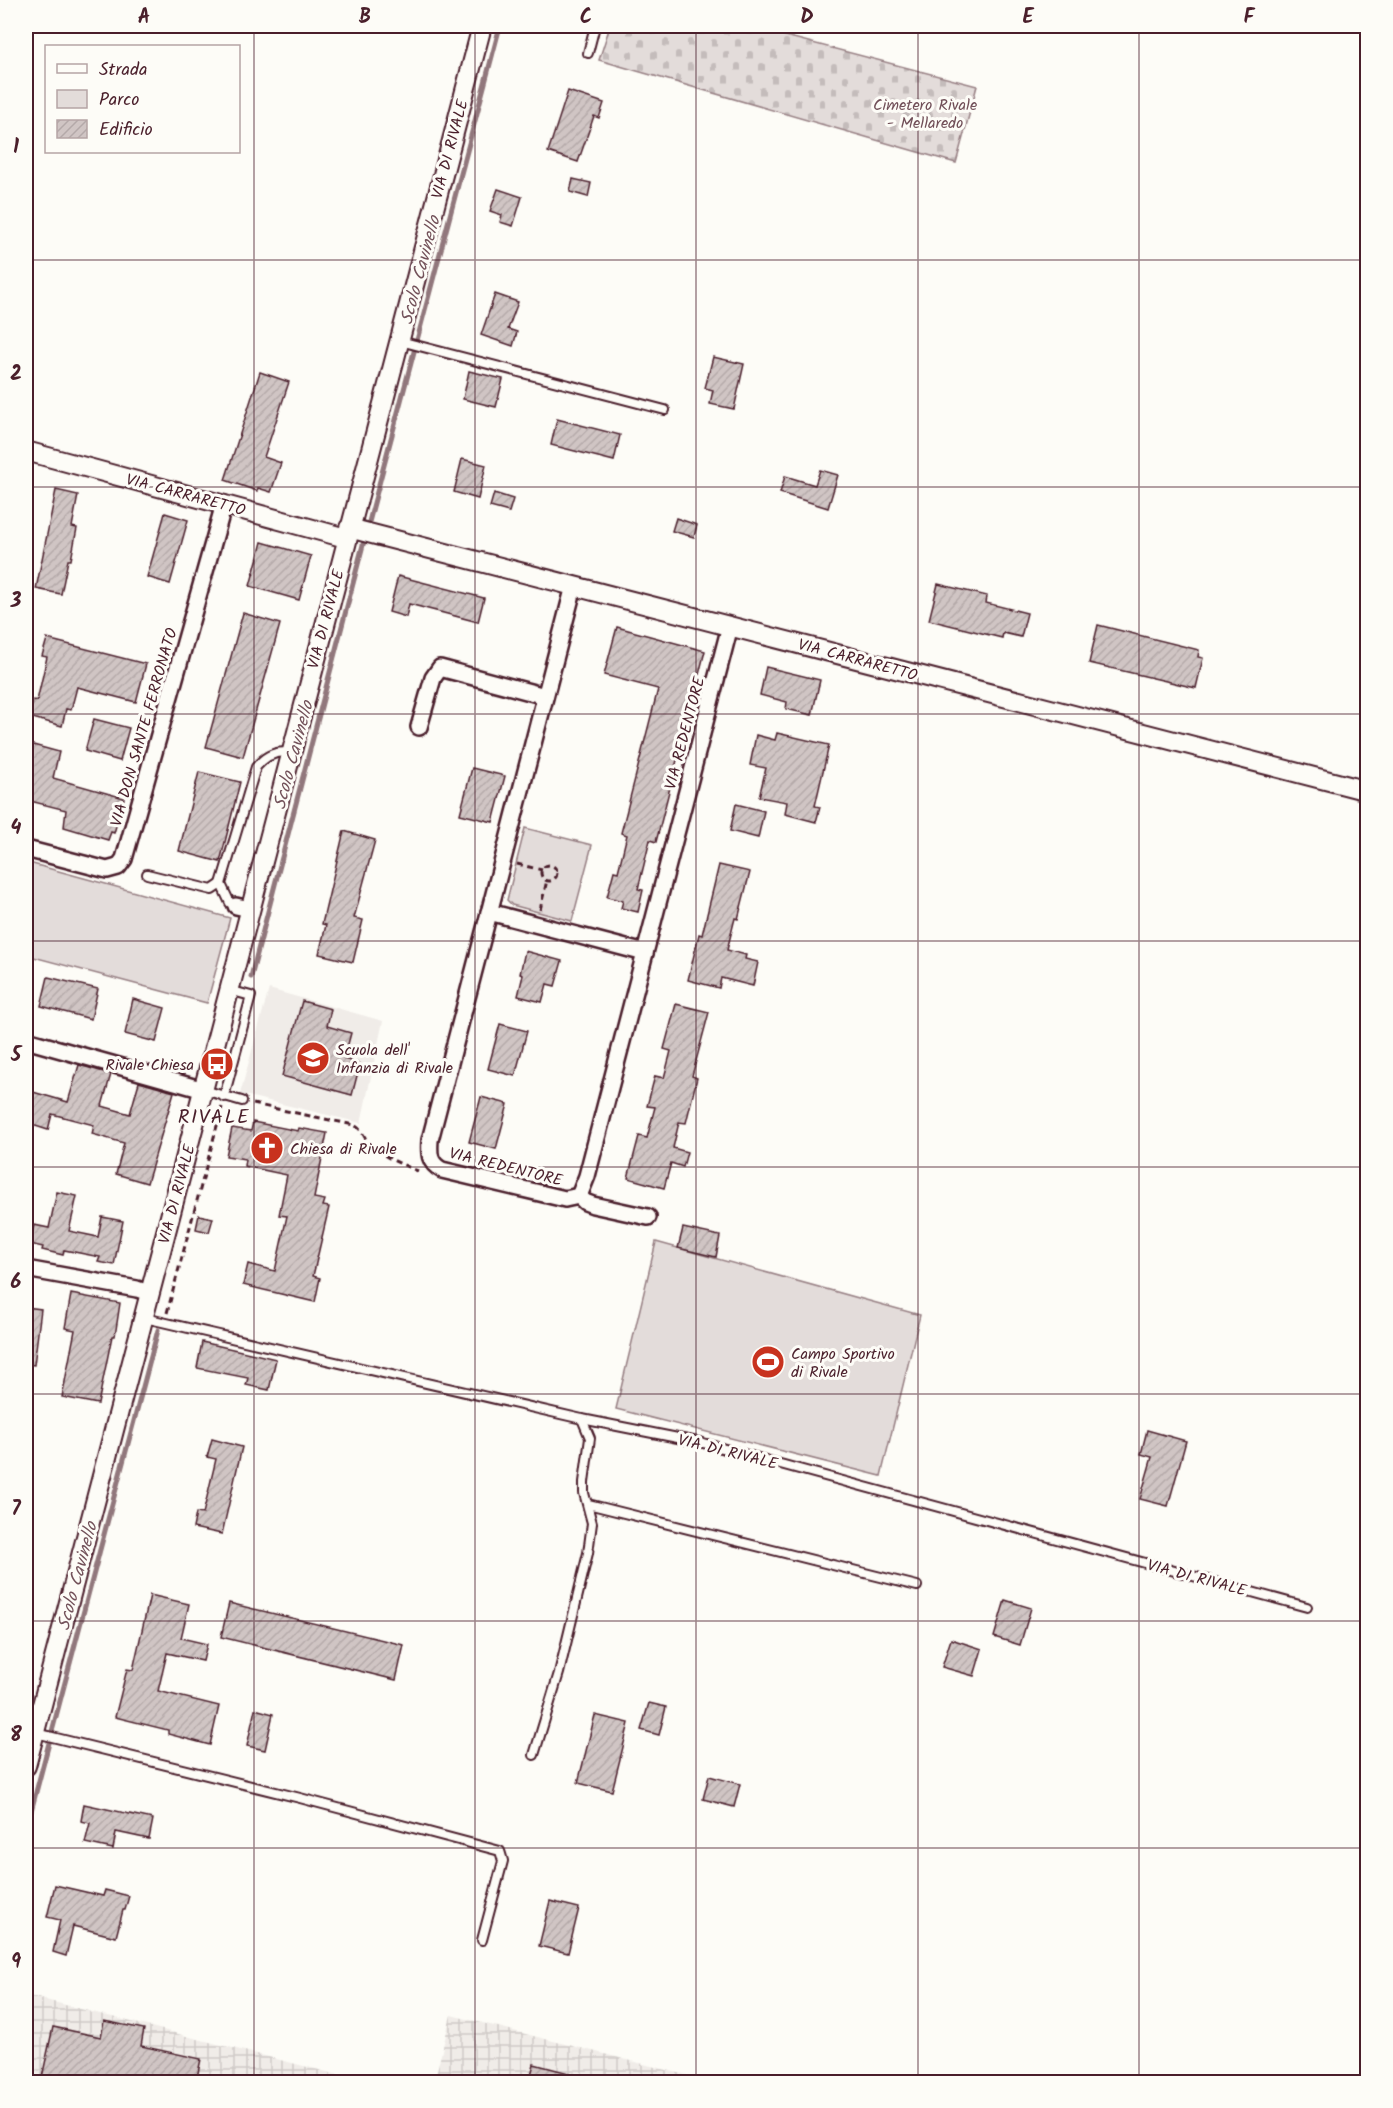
<svg xmlns="http://www.w3.org/2000/svg" width="1393" height="2108" font-family="Kalam,sans-serif">
	<style>
		.built { fill: #f0ece8 }
		.industrial { fill: url(#industrial-grid) }
		.green { fill: #e3dcda; stroke: #967e82; stroke-width: 1.5 }
		.cemetery { fill: url(#cemetery-stones); stroke: #967e82; stroke-width: 1.5 }
		.lines { fill: none; stroke-linecap: round; stroke-linejoin: round }
		.stream { stroke: #91777b; stroke-width: 5 }
		.building { fill: url(#building-hatch); stroke: #4a1f2b; stroke-width: 1.5 }
		.service-casing { stroke: #4a1f2b; stroke-width: 12 }
		.minor-casing { stroke: #4a1f2b; stroke-width: 20 }
		.tertiary-casing { stroke: #4a1f2b; stroke-width: 22 }
		.path { stroke: #4a1f2b; stroke-width: 3; stroke-dasharray: 6 4.5; stroke-linecap: butt }
		.service { stroke: #fdfcf7; stroke-width: 8 }
		.minor { stroke: #fdfcf7; stroke-width: 15 }
		.tertiary { stroke: #fdfcf7; stroke-width: 18 }
		.grid { fill: none; stroke: #4a1f2b; stroke-width: 1.5; stroke-opacity: 0.55 }
		.labels { text-anchor: middle; stroke-width: 6; stroke-linejoin: round; paint-order: stroke }
		.park-label { font-size: 16px; fill: #704e57; stroke: #fdfcf7 }
		.street-label { font-size: 16px; fill: #4a1f2b; stroke: #fdfcf7 }
		.poi-label { font-size: 16px; fill: #4a1f2b; stroke: #fdfcf7; text-anchor: start }
		.water-label { font-size: 18px; font-style: italic; fill: #73525a; stroke: #fdfcf7 }
		.quarter-label { font-size: 20px; letter-spacing: 1.5px; fill: #4a1f2b; stroke: #fdfcf7 }
		.neatline { fill: none; stroke: #4a1f2b; stroke-width: 2 }
		.grid-label { font-size: 20px; text-anchor: middle; font-weight: bold; fill: #4a1f2b }
	</style>
	<defs>
		<pattern id="industrial-grid" width="8" height="8" patternUnits="userSpaceOnUse" patternTransform="scale(1.5)"><rect width="8" height="8" fill="#f0ece8"/><path d="M0 4h8M4 0v8" fill="none" stroke="#cfcac7"/></pattern>
		<pattern id="cemetery-stones" width="16" height="16" patternUnits="userSpaceOnUse" patternTransform="scale(1.5)"><rect width="16" height="16" fill="#e3dcda"/><path d="M2 7V4a2 2 0 0 1 4 0v3zM10 15v-3a2 2 0 0 1 4 0v3z" fill="#c4bcbb"/></pattern>
		<pattern id="building-hatch" width="6" height="6" patternUnits="userSpaceOnUse" patternTransform="scale(1.5)"><rect width="6" height="6" fill="#d0c5c4"/><path d="M-1 1l2-2M0 6l6-6M5 7l2-2" fill="none" stroke="#b4a9a9"/></pattern>
	</defs>
	<rect width="100%" height="100%" fill="#fdfcf7"/>
	<filter id="ink" filterUnits="userSpaceOnUse"><feTurbulence type="fractalNoise" baseFrequency=".0167" numOctaves="2"/><feDisplacementMap in="SourceGraphic" scale="12" xChannelSelector="R" yChannelSelector="G"/><feConvolveMatrix kernelMatrix="1 2 1 2 8 2 1 2 1" color-interpolation-filters="sRGB"/></filter>
	<g filter="url(#ink)">
		<polygon class="built" points="269,989 383,1021 361,1123 240,1094"/>
		<g class="industrial">
			<polygon points="26,1995 366,2082 26,2082"/>
			<polygon points="451,2015 714,2082 434,2082"/>
		</g>
		<g class="green">
			<polygon points="525,828 592,845 572,921 512,905 507,900"/>
			<polygon points="29,863 230,918 207,1003 26,955 26,874"/>
			<polygon points="656,1242 920,1315 881,1476 616,1409"/>
		</g>
		<polygon class="cemetery" points="610,26 747,26 977,86 956,163 599,60"/>
		<g class="lines">
			<g class="stream">
				<polyline points="369,522 500,26"/>
				<polyline points="251,977 364,541"/>
				<polyline points="26,1830 158,1330"/>
			</g>
		</g>
		<g class="building">
			<polygon points="568,91 604,103 599,118 594,116 578,162 548,152"/>
			<polygon points="573,179 591,183 588,197 570,192"/>
			<polygon points="498,189 522,197 513,226 500,222 502,215 490,211"/>
			<polygon points="495,294 518,302 508,329 517,332 513,346 481,335"/>
			<polygon points="713,357 744,364 734,409 710,404 713,390 705,388"/>
			<polygon points="469,371 503,379 496,407 463,399"/>
			<polygon points="260,372 289,382 264,457 281,463 271,492 258,488 257,491 225,480"/>
			<polygon points="557,419 620,435 614,461 551,445"/>
			<polygon points="462,459 486,465 478,499 454,492"/>
			<polygon points="820,470 838,475 828,508 780,493 785,476 815,485"/>
			<polygon points="56,490 78,495 72,527 77,528 71,560 68,560 61,594 36,589"/>
			<polygon points="494,493 513,499 509,512 490,507"/>
			<polygon points="165,513 188,520 170,584 147,577"/>
			<polygon points="676,518 697,525 694,537 672,531"/>
			<polygon points="262,542 311,556 299,600 250,586"/>
			<polygon points="398,576 484,598 478,622 409,604 406,617 389,612"/>
			<polygon points="938,584 987,596 986,603 1027,613 1021,637 1003,633 1002,638 929,620"/>
			<polygon points="243,613 280,624 243,757 206,747"/>
			<polygon points="1098,625 1199,650 1198,657 1203,658 1196,688 1089,663"/>
			<polygon points="617,627 705,651 656,842 650,840 638,889 643,890 638,912 621,908 623,901 607,897 614,871 618,872 627,835 621,833 658,689 604,675"/>
			<polygon points="47,639 146,664 136,702 77,687 71,710 66,709 62,726 29,717 33,700 37,701 47,657 42,656"/>
			<polygon points="766,667 820,680 812,715 786,709 787,702 760,695"/>
			<polygon points="94,719 129,728 120,761 85,751"/>
			<polygon points="777,733 829,745 815,806 820,807 816,822 785,814 787,802 759,797 766,768 750,765 756,735 775,740"/>
			<polygon points="26,743 59,752 53,778 124,798 114,833 111,832 108,840 64,827 66,810 26,800"/>
			<polygon points="472,768 505,776 493,822 460,814"/>
			<polygon points="199,772 240,782 220,862 179,851"/>
			<polygon points="736,804 764,811 758,838 730,831"/>
			<polygon points="344,831 375,840 354,918 363,920 353,962 319,954 326,925 322,924"/>
			<polygon points="719,865 750,872 738,919 735,918 727,950 746,955 745,959 758,962 753,986 721,978 719,988 688,980 699,934 702,935"/>
			<polygon points="525,951 562,961 555,986 547,984 542,1002 518,996 523,975 520,974"/>
			<polygon points="48,977 98,989 91,1019 41,1006"/>
			<polygon points="133,999 165,1008 156,1042 125,1034"/>
			<polygon points="302,1001 331,1009 327,1026 351,1033 344,1059 360,1064 352,1095 282,1076"/>
			<polygon points="676,1004 709,1012 692,1076 697,1078 686,1123 679,1122 673,1148 687,1152 683,1167 671,1163 664,1188 628,1178 639,1136 647,1138 655,1107 647,1106 655,1076 664,1078 671,1051 664,1049"/>
			<polygon points="500,1024 527,1031 515,1076 488,1069"/>
			<polygon points="79,1065 111,1074 102,1106 130,1114 139,1082 174,1092 147,1183 116,1174 124,1143 92,1134 94,1125 52,1114 48,1130 26,1123 26,1090 68,1102"/>
			<polygon points="481,1097 508,1104 496,1149 469,1142"/>
			<polygon points="253,1122 298,1131 299,1128 327,1133 314,1198 325,1200 323,1206 329,1207 313,1276 320,1278 315,1302 243,1285 248,1264 275,1271 287,1216 279,1215 287,1175 244,1166 245,1159 226,1156 232,1128 251,1131"/>
			<polygon points="57,1192 77,1196 69,1231 98,1237 102,1217 123,1221 114,1265 98,1262 100,1257 64,1250 63,1255 42,1250 43,1247 30,1244 34,1225 49,1228"/>
			<polygon points="199,1215 213,1218 209,1232 196,1229"/>
			<polygon points="683,1228 720,1236 716,1257 678,1248"/>
			<polygon points="71,1294 120,1303 115,1336 112,1336 98,1404 62,1397 75,1330 65,1328"/>
			<polygon points="26,1307 41,1309 34,1365 26,1364"/>
			<polygon points="202,1342 276,1359 269,1390 246,1385 248,1378 197,1368"/>
			<polygon points="1147,1430 1186,1441 1168,1506 1140,1499 1152,1457 1141,1454"/>
			<polygon points="212,1439 242,1447 222,1534 193,1528 196,1513 203,1514 216,1459 207,1457"/>
			<polygon points="150,1595 189,1604 181,1638 207,1644 203,1661 167,1653 158,1691 219,1706 210,1745 168,1734 168,1730 115,1717 127,1669 133,1670"/>
			<polygon points="1005,1600 1031,1608 1020,1645 994,1637"/>
			<polygon points="229,1603 404,1645 396,1680 221,1637"/>
			<polygon points="951,1639 982,1649 974,1676 942,1667"/>
			<polygon points="649,1703 666,1707 659,1735 641,1730"/>
			<polygon points="255,1709 273,1714 265,1750 247,1746"/>
			<polygon points="595,1715 629,1723 612,1791 578,1783"/>
			<polygon points="709,1776 740,1784 734,1807 703,1799"/>
			<polygon points="84,1804 153,1819 149,1839 116,1832 113,1849 85,1843 90,1823 81,1821"/>
			<polygon points="55,1885 103,1896 105,1890 129,1896 125,1910 123,1910 116,1937 73,1926 66,1956 53,1952 60,1920 47,1917"/>
			<polygon points="550,1901 579,1908 568,1953 539,1946"/>
			<polygon points="104,2021 144,2029 141,2046 201,2059 196,2082 41,2082 53,2027 101,2037"/>
			<polygon points="534,2064 588,2078 587,2082 529,2082"/>
		</g>
		<g class="lines">
			<defs>
				<g id="service">
					<polyline points="588,53 595,26"/>
					<polyline points="400,341 665,410"/>
					<polyline points="147,874 212,890 221,884"/>
					<path d="M236,906L230,903L221,884L256,767C265,756 277,750 291,753"/>
					<polyline points="204,1090 242,1101"/>
					<polyline points="224,1097 251,996 229,990"/>
					<polyline points="145,1318 582,1419 703,1443 1307,1607"/>
					<polyline points="588,1504 917,1586"/>
					<polyline points="36,1733 300,1798 500,1851 503,1861 482,1940"/>
					<polyline points="534,1755 559,1673 588,1553 592,1523 584,1493 584,1482 590,1438 582,1419"/>
				</g>
				<g id="minor">
					<path d="M574,586L430,1140C429,1154 429,1163 442,1170L565,1199L579,1196L585,1202L593,1205L648,1217"/>
					<polyline points="419,727 433,678 440,668 545,696"/>
					<polyline points="26,849 107,870 118,867 124,859 224,504"/>
					<polyline points="236,906 250,909"/>
					<polyline points="489,912 645,953"/>
					<polyline points="26,1040 204,1090"/>
					<polyline points="579,1196 587,1176 730,626"/>
					<polyline points="26,1269 137,1289 149,1293"/>
				</g>
				<g id="tertiary">
					<polyline points="26,451 346,538"/>
					<polyline points="349,528 1368,791"/>
					<polyline points="26,1766 482,26"/>
				</g>
			</defs>
			<use href="#service" class="service-casing"/>
			<use href="#minor" class="minor-casing"/>
			<use href="#tertiary" class="tertiary-casing"/>
			<g class="path">
				<polyline points="517,864 542,870"/>
				<circle cx="549" cy="873" r="8"/>
				<polyline points="540,910 547,880"/>
				<path d="M253,1104L354,1125C364,1131 362,1135 369,1143C382,1157 401,1164 418,1171"/>
				<polyline points="167,1313 222,1107"/>
			</g>
			<use href="#service" class="service"/>
			<use href="#minor" class="minor"/>
			<use href="#tertiary" class="tertiary"/>
		</g>
	</g>
	<path class="grid" d="M254,26V2082M475,26V2082M696,26V2082M918,26V2082M1139,26V2082M26,260H1368M26,487H1368M26,714H1368M26,941H1368M26,1167H1368M26,1394H1368M26,1621H1368M26,1848H1368"/>
	<defs>
		<symbol id="school-disc" viewBox="-11 -11 22 22"><circle r="9.5" fill="#c8321e" stroke="#fdfcf7"/><path d="M0-5L7-2L0 1L-7-2ZM-4 1L0 2.5L4 1V4Q0 6-4 4Z" fill="#fff"/></symbol>
		<symbol id="bus-disc" viewBox="-11 -11 22 22"><circle r="9.5" fill="#c8321e" stroke="#fdfcf7"/><path d="M-5-6H5V4H4V6H2V4H-2V6H-4V4H-5ZM-3.5-4V0h7V-4ZM-3.5 1.2v1.5H-2V1.2ZM2 1.2v1.5H3.5V1.2Z" fill="#fff"/></symbol>
		<symbol id="church-disc" viewBox="-11 -11 22 22"><circle r="9.5" fill="#c8321e" stroke="#fdfcf7"/><path d="M-1.2-6h2.4v3.5h3.3v2.4h-3.3V6h-2.4V-.1h-3.3v-2.4h3.3Z" fill="#fff"/></symbol>
		<symbol id="stadium-disc" viewBox="-11 -11 22 22"><circle r="9.5" fill="#c8321e" stroke="#fdfcf7"/><path d="M0-5a6.5 5 0 1 0 0 10a6.5 5 0 1 0 0-10ZM-3.5-1.8h7v3.6h-7Z" fill="#fff"/></symbol>
	</defs>
	<g fill-rule="evenodd">
		<use href="#school-disc" x="294" y="1039" width="38" height="38"/>
		<use href="#bus-disc" x="198" y="1045" width="38" height="38"/>
		<use href="#church-disc" x="248" y="1129" width="38" height="38"/>
		<use href="#stadium-disc" x="749" y="1343" width="38" height="38"/>
	</g>
	<g class="labels">
		<g class="park-label">
			<text x="925" y="110">Cimetero Rivale<tspan x="925" dy="18">- Mellaredo</tspan></text>
		</g>
		<g class="street-label">
			<text transform="translate(449 149) rotate(-75)" y="6">VIA DI RIVALE</text>
			<text transform="translate(186 494) rotate(15)" y="6">VIA CARRARETTO</text>
			<text transform="translate(325 619) rotate(-75)" y="6">VIA DI RIVALE</text>
			<text transform="translate(858 659) rotate(15)" y="6">VIA CARRARETTO</text>
			<text transform="translate(143 727) rotate(-74)" y="6">VIA DON SANTE FERRONATO</text>
			<text transform="translate(684 733) rotate(-75)" y="6">VIA REDENTORE</text>
			<text transform="translate(506 1166) rotate(14)" y="6">VIA REDENTORE</text>
			<text transform="translate(176 1194) rotate(-75)" y="6">VIA DI RIVALE</text>
			<text transform="translate(728 1451) rotate(14)" y="6">VIA DI RIVALE</text>
			<text transform="translate(1197 1577) rotate(15)" y="6">VIA DI RIVALE</text>
		</g>
		<g class="poi-label">
			<text x="336" y="1055">Scuola dell'<tspan x="336" dy="18">Infanzia di Rivale</tspan></text>
			<text x="194" y="1070" text-anchor="end">Rivale Chiesa</text>
			<text x="290" y="1154">Chiesa di Rivale</text>
			<text x="791" y="1359">Campo Sportivo<tspan x="791" dy="18">di Rivale</tspan></text>
		</g>
		<g class="water-label">
			<text transform="translate(420 270) rotate(-75)" y="6">Scolo Cavinello</text>
			<text transform="translate(293 755) rotate(-75)" y="6">Scolo Cavinello</text>
			<text transform="translate(77 1576) rotate(-75)" y="6">Scolo Cavinello</text>
		</g>
		<g class="quarter-label">
			<text x="214" y="1123">RIVALE</text>
		</g>
	</g>
	<rect width="1393" height="2108" fill="none" stroke="#fdfcf7" stroke-width="66"/>
	<rect x="45" y="45" width="195" height="108" fill="#fdfcf7" stroke="#b5a4a5" stroke-width="1.5"/>
	<rect x="57" y="64" width="30" height="9" fill="#fdfcf7" stroke="#b5a4a5" stroke-width="1.5"/>
	<text x="99" y="75" font-size="18" fill="#4a1f2b">Strada</text>
	<rect x="57" y="90" width="30" height="18" fill="#e3dcda" stroke="#b5a4a5" stroke-width="1.5"/>
	<text x="99" y="105" font-size="18" fill="#4a1f2b">Parco</text>
	<rect x="57" y="120" width="30" height="18" fill="url(#building-hatch)" stroke="#b5a4a5" stroke-width="1.5"/>
	<text x="99" y="135" font-size="18" fill="#4a1f2b">Edificio</text>
	<rect x="33" y="33" width="1327" height="2042" class="neatline"/>
	<g class="grid-label">
		<text x="144" y="23">A</text>
		<text x="365" y="23">B</text>
		<text x="586" y="23">C</text>
		<text x="807" y="23">D</text>
		<text x="1028" y="23">E</text>
		<text x="1249" y="23">F</text>
		<text x="16" y="153">1</text>
		<text x="16" y="380">2</text>
		<text x="16" y="607">3</text>
		<text x="16" y="834">4</text>
		<text x="16" y="1061">5</text>
		<text x="16" y="1288">6</text>
		<text x="16" y="1515">7</text>
		<text x="16" y="1741">8</text>
		<text x="16" y="1968">9</text>
	</g>
</svg>
